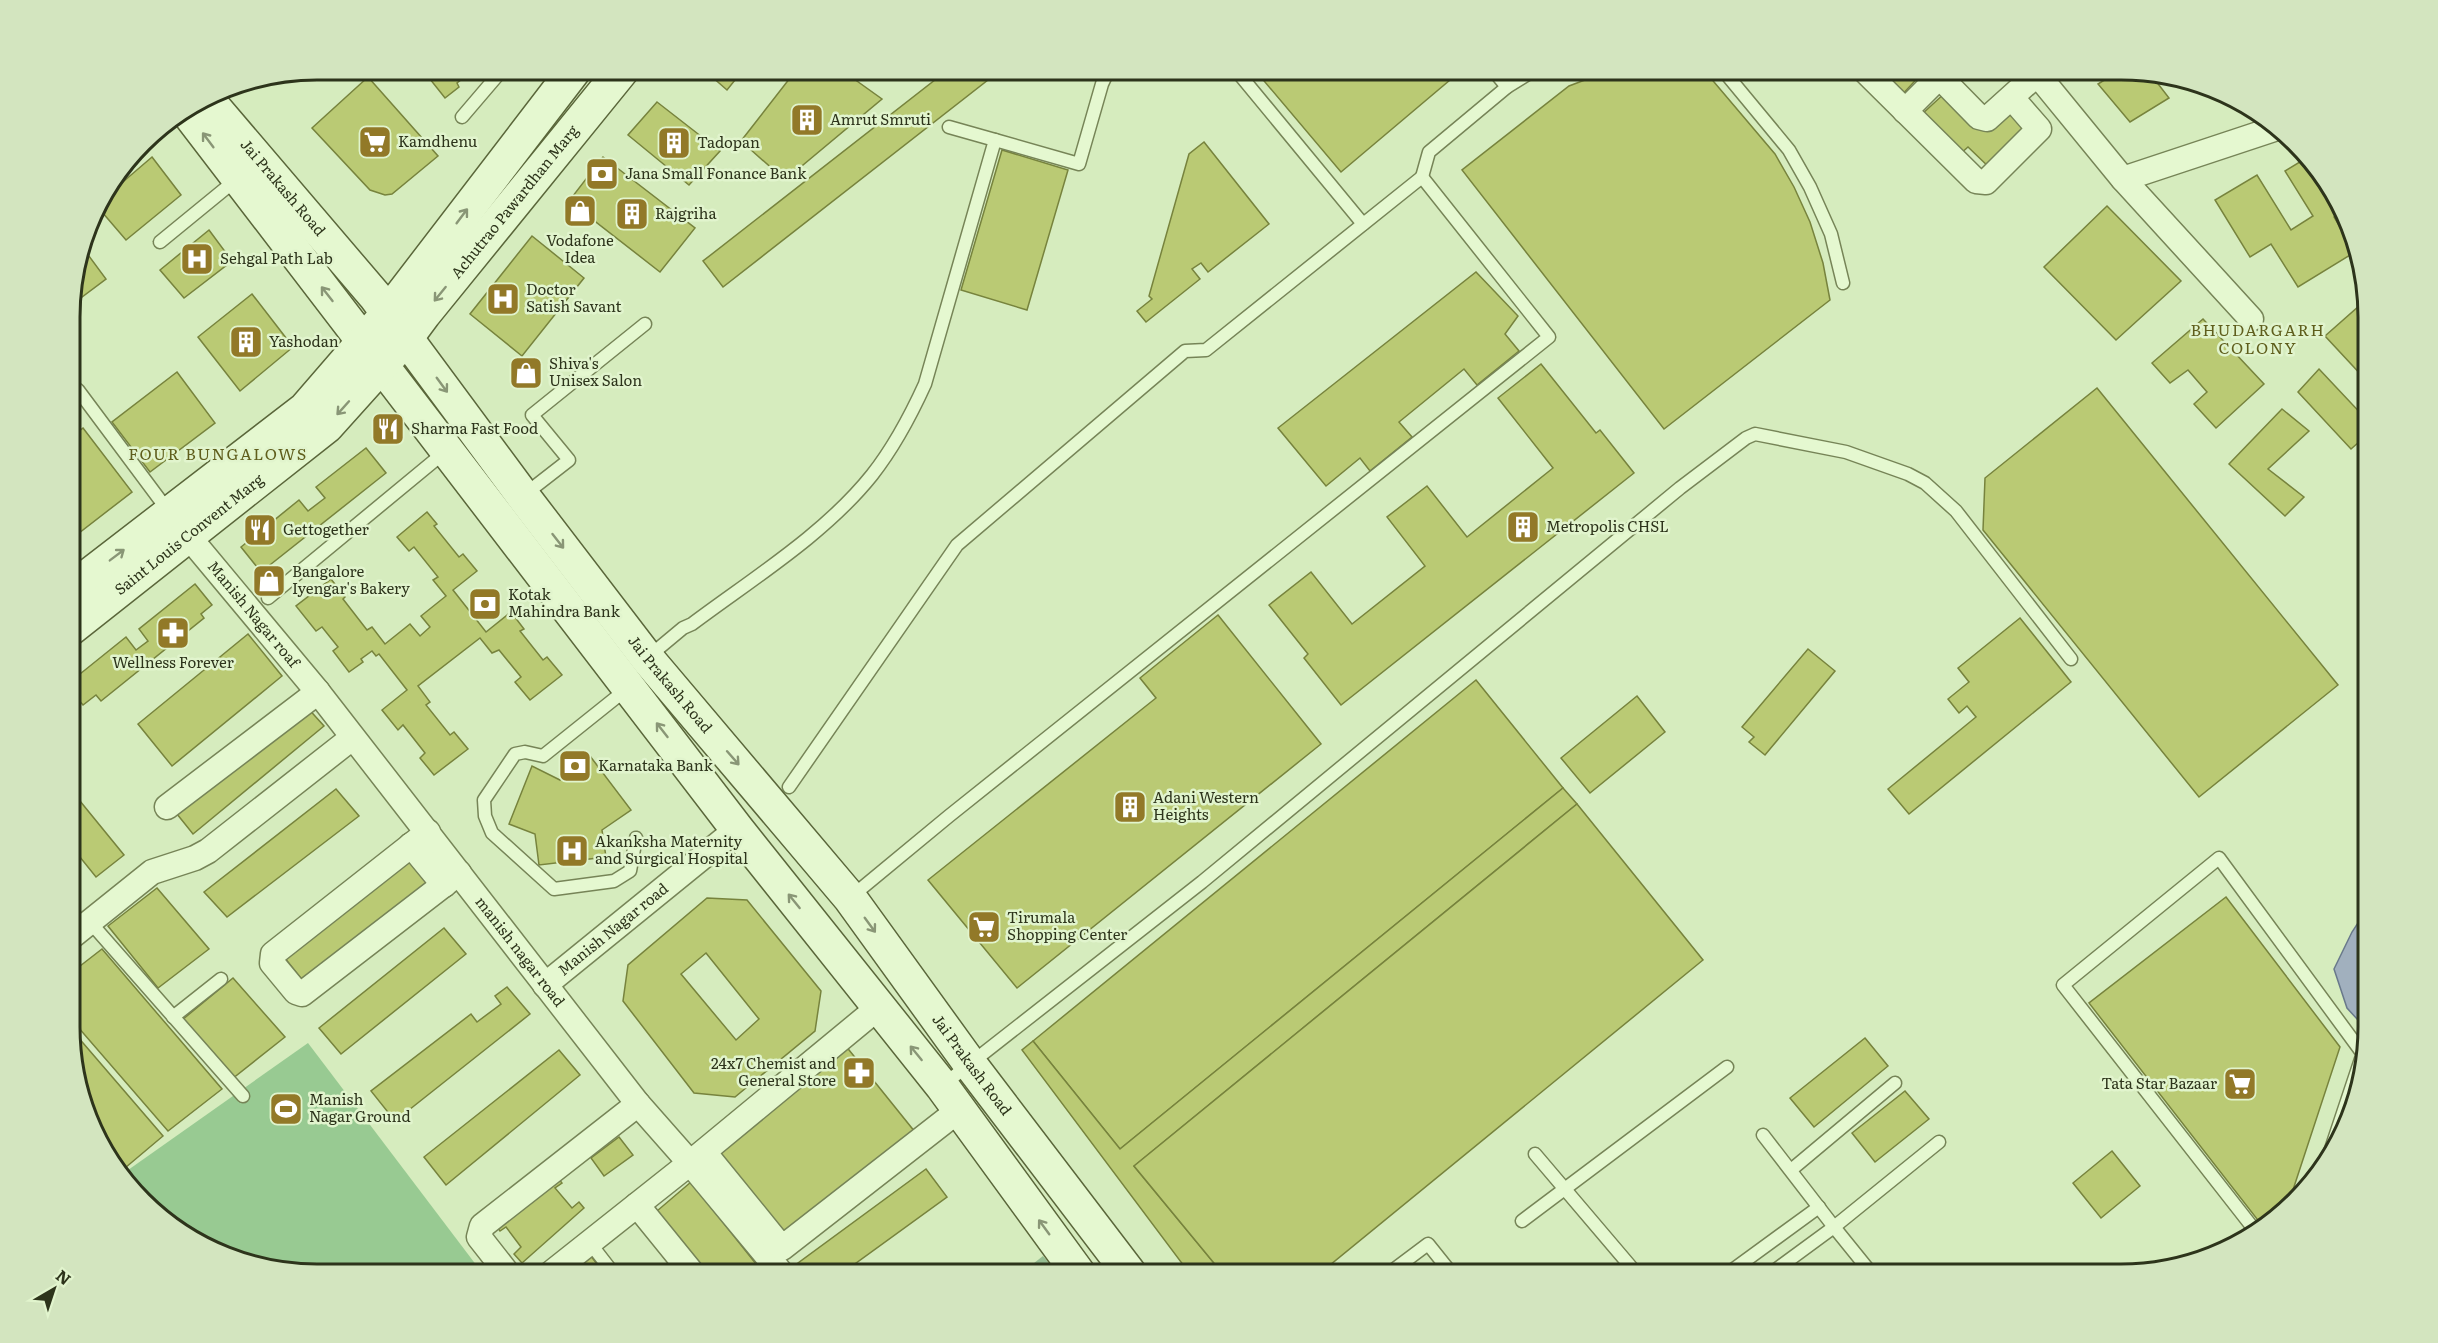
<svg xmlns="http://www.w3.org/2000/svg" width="2438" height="1343" font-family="Literata,serif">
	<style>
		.green { fill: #98ca92 }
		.cemetery { fill: #96be92 }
		.water { fill: #a1b0be; stroke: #69798b; stroke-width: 1.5 }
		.building { fill: #baca74; stroke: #77833d; stroke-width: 1.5; fill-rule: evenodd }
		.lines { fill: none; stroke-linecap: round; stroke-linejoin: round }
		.lane-casing { stroke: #768457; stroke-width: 15 }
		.street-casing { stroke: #768457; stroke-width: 27 }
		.secondary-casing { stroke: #5a663a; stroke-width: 36 }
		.lane { stroke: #e5f8d0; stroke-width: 12 }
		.street { stroke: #e5f8d0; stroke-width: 24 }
		.secondary { stroke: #e5f8d0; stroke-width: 33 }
		.oneway { stroke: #899676 }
		.labels { text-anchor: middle; stroke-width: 5; stroke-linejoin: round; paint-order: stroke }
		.poi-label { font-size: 15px; fill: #2d341b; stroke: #e1f4cd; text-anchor: start }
		.street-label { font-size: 15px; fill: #2d341b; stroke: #e1f4cd }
		.neighbourhood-label { font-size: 16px; letter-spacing: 1.5px; fill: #5f5e1c; stroke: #e1f4cd }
		.rim { fill: none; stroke: #2d341b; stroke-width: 3 }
	</style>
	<rect width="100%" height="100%" fill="#d6ecbe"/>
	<polygon class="green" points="308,1043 483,1274 316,1274 207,1248 154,1213 121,1175"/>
	<polygon class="cemetery" points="1043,1256 1058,1274 1020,1274"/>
	<polygon class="water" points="2369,906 2369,1027 2368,1031 2347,1008 2334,969 2352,932"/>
	<g class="building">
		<polygon points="422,69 475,69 457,83 459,87 445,98"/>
		<polygon points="703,69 744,69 727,90"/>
		<polygon points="797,69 840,69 882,99 785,180 741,141"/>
		<polygon points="949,69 1002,69 723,287 703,261"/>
		<polygon points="1254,69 1463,69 1341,172"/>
		<polygon points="1614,69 1703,69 1775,154 1794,187 1810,222 1823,263 1830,300 1664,429 1462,170 1569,86"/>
		<polygon points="1870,69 1923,69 1925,70 1900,97"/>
		<polygon points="2122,69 2152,76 2169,98 2130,122 2098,84"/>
		<polygon points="368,77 438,156 392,194 385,195 370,190 312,128"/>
		<polygon points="1947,91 1983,130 2011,104 2037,130 1992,170 1968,147 1959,155 1920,116"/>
		<polygon points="657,102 720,151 689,185 628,135"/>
		<polygon points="1204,142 1269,224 1208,272 1201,263 1192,269 1200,279 1146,322 1137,311 1152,299 1149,296 1189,154"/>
		<polygon points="1002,150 1068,170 1027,310 961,290"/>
		<polygon points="152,157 181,195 126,240 96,205"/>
		<polygon points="603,157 695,228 660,272 569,201"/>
		<polygon points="2308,157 2327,179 2340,213 2334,217 2355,252 2298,287 2271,244 2250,257 2215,200 2257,175 2291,230 2313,216 2285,171"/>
		<polygon points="2107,206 2181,281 2116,340 2044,267"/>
		<polygon points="209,230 232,261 184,298 160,270"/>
		<polygon points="532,236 584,278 522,356 470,314"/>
		<polygon points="83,248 106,279 70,306 70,300"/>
		<polygon points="1476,272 1518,316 1505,334 1519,351 1477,385 1464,369 1399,422 1412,437 1370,471 1360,458 1326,486 1278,428"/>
		<polygon points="252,294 293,347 240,391 198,337"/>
		<polygon points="2367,299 2367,376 2365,379 2325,336"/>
		<polygon points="2203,319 2264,384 2216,428 2194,404 2207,392 2188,370 2170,383 2152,363"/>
		<polygon points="1541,364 1596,433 1600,430 1634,473 1341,705 1304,658 1308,654 1269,605 1311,572 1352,624 1425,566 1387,517 1427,486 1467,537 1553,468 1498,398"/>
		<polygon points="2319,369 2367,420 2367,435 2351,449 2298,392"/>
		<polygon points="177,372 215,423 150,472 112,422"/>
		<polygon points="2097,388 2338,685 2199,797 1983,530 1985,478"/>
		<polygon points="2282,409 2309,431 2268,469 2304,497 2285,516 2229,464"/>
		<polygon points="83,428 132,492 70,540 70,438"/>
		<polygon points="366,448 386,473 261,572 241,547 299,500 308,511 325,498 316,487"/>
		<polygon points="427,512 437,524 434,526 459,557 463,554 477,571 453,590 486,632 511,612 524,629 520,631 543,660 547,657 562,675 530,700 515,682 521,677 499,650 492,653 480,638 418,686 430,702 426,705 450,735 454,732 468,749 434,775 420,758 425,753 403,725 398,730 382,710 407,690 379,654 376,656 372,651 361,659 363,662 349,672 333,651 338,647 322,627 316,631 296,606 331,579 345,597 343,599 367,630 372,627 385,644 410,624 420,636 430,627 421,616 446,596 433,580 438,577 414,547 409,551 397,537"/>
		<polygon points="195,584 212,605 201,614 204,618 101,701 96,695 83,705 70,690 70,682 126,637 136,650 148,641 139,629"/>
		<polygon points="1218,615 1321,744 1017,988 928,880 1156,698 1140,678"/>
		<polygon points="2020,618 2071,682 1909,814 1888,789 1976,717 1967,706 1959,713 1948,699 1969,682 1958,668"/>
		<polygon points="248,634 282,676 172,766 138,724"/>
		<polygon points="1808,649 1835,671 1765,755 1749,742 1754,737 1742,727"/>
		<polygon points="1476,680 1563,788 1120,1149 1033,1041"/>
		<polygon points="1637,696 1665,732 1590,793 1561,758"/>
		<polygon points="305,705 324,726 193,834 173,809"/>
		<polygon points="590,756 631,810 602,830 606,857 539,865 535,834 509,824 532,766 560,780"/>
		<polygon points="1563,788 1577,804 1134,1166 1223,1274 1190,1274 1022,1050 1033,1041 1120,1149"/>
		<polygon points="336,789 359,816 227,917 204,892"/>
		<polygon points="71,790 124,855 96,877 71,846"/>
		<polygon points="1577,804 1703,960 1319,1274 1223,1274 1134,1166"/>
		<polygon points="415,852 437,877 304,982 284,957"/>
		<polygon points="157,888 209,949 158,988 108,926"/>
		<polygon points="2226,897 2340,1047 2287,1208 2264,1228 2089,1003"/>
		<path d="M707,898L747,900L821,991L815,1031L735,1097L694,1093L623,1001L628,965ZM706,953L759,1019L736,1040L681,974Z"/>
		<polygon points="444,928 466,954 341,1054 319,1028"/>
		<polygon points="102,949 222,1089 168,1131 71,1019 71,973"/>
		<polygon points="233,978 285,1037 232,1079 182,1020"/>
		<polygon points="507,987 530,1014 395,1121 371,1091 471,1014 477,1022 501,1004 495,996"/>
		<polygon points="71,1029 163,1136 119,1173 111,1164 71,1059"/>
		<polygon points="1865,1038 1888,1066 1814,1127 1790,1098"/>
		<polygon points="845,1045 915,1132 784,1238 714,1151"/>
		<polygon points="559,1050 580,1075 446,1185 424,1157"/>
		<polygon points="1905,1091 1929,1119 1875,1162 1852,1133"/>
		<polygon points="619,1137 633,1155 604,1176 591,1158"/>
		<polygon points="2112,1151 2140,1186 2101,1218 2073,1183"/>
		<polygon points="926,1169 947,1197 841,1274 799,1274 794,1266"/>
		<polygon points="555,1174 562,1183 555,1188 572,1208 579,1202 584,1208 522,1263 514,1254 521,1247 506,1227 500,1231 493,1221"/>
		<polygon points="691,1182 764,1274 707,1274 657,1211"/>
		<polygon points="590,1255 605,1274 566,1274"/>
		<polygon points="1418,1265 1425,1274 1407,1274"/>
	</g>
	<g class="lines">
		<defs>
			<g id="lane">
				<polyline points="1235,69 1363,224"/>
				<polyline points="1492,69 1507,87"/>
				<polyline points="1722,69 1789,150 1810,187 1831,234 1843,283"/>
				<polyline points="462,117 503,69"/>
				<polyline points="995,140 1079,164 1102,84 1109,69"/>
				<polyline points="1422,177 1429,152 1507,87 1536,69"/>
				<polyline points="160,242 237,179"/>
				<polyline points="78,390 169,512"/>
				<polyline points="524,495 569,460 532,415 645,324"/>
				<polyline points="268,598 446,451"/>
				<path d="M647,658L683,628L692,624C752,579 825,534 872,475C894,447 910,417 925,384L995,140L949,127"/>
				<polyline points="628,688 543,756 525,752 515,754 484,800 485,816 492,833 554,889 614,881 630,871 636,838"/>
				<polyline points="789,787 957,545 1185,351 1206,350 1422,177 1549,337 949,816 851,897"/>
				<polyline points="90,922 243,1096"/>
				<polyline points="173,1017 221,979"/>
				<polyline points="943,1085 1202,882 1680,488 1746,438 1755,434 1846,452 1908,474 1925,483 1956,511 2071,659"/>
				<polyline points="1763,1135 1834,1227 1939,1142"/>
				<polyline points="1535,1154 1637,1274"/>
				<polyline points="2327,1161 2361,1059"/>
				<polyline points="1791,1170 1895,1083"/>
				<polyline points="1522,1221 1727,1067"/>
				<polyline points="2257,1233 2063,985 2219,858 2363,1054"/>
				<polyline points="590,1243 614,1274"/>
				<polyline points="1388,1274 1428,1244 1452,1274"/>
				<polyline points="1727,1274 1819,1207"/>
				<polyline points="1770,1274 1834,1227 1872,1274"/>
			</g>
			<g id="street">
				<polyline points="1863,69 1976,181 1986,182 2039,129 2012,98"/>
				<polyline points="1932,69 1979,117 1987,119 2037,74"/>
				<polyline points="2033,69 2123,179 2280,127"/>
				<polyline points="1905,111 1940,76"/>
				<polyline points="2123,179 2251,319"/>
				<path id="s1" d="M188,536L318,692L638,1104L690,1163L782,1274"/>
				<polyline points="167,807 318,692"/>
				<polyline points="428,832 273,954 272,963 296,992 302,994 459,873"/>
				<polyline points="411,845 444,885"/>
				<polyline points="71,937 152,872 195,858 208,851 352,738"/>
				<path id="s2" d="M545,985L737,829"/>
				<polyline points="704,1152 782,1248 959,1110"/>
				<polyline points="637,1205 693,1274"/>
				<polyline points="508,1274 479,1237 482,1226 638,1104"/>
				<polyline points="550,1274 690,1163 879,1007"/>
			</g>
			<g id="secondary">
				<path id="s3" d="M206,98L375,296L523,496L647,658L850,898L970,1064L1130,1274"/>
				<polyline points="186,110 737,829 942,1086 1079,1274"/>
				<polyline points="70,590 305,409 388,313 575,69"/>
				<path id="s4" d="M70,629L327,426L407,337L424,314L623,69"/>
			</g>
		</defs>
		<use href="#lane" class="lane-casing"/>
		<use href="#street" class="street-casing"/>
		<use href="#secondary" class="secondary-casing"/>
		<use href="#lane" class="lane"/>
		<use href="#street" class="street"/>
		<use href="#secondary" class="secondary"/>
	</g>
	<defs><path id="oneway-shaft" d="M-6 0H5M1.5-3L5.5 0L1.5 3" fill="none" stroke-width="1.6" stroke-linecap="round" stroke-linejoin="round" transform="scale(1.5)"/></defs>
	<g class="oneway">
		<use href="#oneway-shaft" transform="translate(208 140) rotate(-127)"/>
		<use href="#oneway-shaft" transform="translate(462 216) rotate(-53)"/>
		<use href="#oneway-shaft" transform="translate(327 294) rotate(-128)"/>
		<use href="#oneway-shaft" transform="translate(440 294) rotate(129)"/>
		<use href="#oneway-shaft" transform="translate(442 385) rotate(54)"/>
		<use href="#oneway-shaft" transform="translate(343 408) rotate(132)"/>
		<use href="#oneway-shaft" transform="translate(558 541) rotate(52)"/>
		<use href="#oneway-shaft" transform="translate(117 555) rotate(-37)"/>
		<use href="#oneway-shaft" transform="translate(662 730) rotate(-128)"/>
		<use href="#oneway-shaft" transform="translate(733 758) rotate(49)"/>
		<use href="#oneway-shaft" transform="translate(794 901) rotate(-129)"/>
		<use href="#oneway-shaft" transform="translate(870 925) rotate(54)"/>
		<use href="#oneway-shaft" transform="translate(916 1053) rotate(-129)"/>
		<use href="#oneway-shaft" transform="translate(1044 1227) rotate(-126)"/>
	</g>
	<defs>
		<symbol id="building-square" viewBox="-11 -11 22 22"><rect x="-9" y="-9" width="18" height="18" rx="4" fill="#927928" stroke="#e1f4cd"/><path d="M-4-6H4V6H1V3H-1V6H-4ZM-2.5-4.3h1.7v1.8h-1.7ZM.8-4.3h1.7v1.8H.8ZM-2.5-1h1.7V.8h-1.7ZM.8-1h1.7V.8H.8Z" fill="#fff"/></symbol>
		<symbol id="supermarket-square" viewBox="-11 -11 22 22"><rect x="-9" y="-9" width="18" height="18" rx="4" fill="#927928" stroke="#e1f4cd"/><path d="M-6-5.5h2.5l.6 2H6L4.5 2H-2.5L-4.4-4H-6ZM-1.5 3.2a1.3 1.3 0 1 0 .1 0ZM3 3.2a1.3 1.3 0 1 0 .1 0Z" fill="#fff"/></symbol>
		<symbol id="bank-square" viewBox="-11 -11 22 22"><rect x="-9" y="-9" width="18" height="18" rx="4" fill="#927928" stroke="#e1f4cd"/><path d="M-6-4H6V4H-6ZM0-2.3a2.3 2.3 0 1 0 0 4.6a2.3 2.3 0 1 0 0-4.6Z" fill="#fff"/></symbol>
		<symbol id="shop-square" viewBox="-11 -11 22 22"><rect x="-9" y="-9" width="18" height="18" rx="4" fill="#927928" stroke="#e1f4cd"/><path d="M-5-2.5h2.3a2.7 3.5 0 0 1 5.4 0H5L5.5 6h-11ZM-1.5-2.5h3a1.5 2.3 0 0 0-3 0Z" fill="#fff"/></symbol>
		<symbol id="hospital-square" viewBox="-11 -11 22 22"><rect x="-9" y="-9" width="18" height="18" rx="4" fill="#927928" stroke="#e1f4cd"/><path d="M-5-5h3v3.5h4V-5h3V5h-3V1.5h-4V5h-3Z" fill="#fff"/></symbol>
		<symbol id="restaurant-square" viewBox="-11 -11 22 22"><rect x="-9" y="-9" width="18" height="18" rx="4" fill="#927928" stroke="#e1f4cd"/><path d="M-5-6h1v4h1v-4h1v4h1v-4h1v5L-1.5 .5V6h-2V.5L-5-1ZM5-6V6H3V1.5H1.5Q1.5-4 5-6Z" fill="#fff"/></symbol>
		<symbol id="pharmacy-square" viewBox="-11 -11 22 22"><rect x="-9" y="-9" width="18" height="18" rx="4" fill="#927928" stroke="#e1f4cd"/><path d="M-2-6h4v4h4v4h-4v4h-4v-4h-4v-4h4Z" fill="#fff"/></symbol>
		<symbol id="stadium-square" viewBox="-11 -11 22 22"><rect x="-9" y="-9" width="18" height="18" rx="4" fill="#927928" stroke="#e1f4cd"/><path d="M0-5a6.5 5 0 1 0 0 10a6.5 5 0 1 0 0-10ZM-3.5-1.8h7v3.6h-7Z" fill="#fff"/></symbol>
	</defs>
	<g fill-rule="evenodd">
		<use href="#building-square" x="788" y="101" width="38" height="38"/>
		<use href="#supermarket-square" x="356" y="123" width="38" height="38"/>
		<use href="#building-square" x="655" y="124" width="38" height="38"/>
		<use href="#bank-square" x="583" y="155" width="38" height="38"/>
		<use href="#shop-square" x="561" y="192" width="38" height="38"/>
		<use href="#building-square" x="613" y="195" width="38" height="38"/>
		<use href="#hospital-square" x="178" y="240" width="38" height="38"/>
		<use href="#hospital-square" x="484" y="280" width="38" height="38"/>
		<use href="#building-square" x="227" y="323" width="38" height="38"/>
		<use href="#shop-square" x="507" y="354" width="38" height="38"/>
		<use href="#restaurant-square" x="369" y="410" width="38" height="38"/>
		<use href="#building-square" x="1504" y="508" width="38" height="38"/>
		<use href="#restaurant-square" x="241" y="511" width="38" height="38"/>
		<use href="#shop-square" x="250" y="562" width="38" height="38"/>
		<use href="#bank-square" x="466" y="585" width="38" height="38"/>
		<use href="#pharmacy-square" x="154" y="614" width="38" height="38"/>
		<use href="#bank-square" x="556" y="747" width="38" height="38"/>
		<use href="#building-square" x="1111" y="788" width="38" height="38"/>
		<use href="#hospital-square" x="553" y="832" width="38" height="38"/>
		<use href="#supermarket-square" x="965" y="908" width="38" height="38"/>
		<use href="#pharmacy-square" x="840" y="1054" width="38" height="38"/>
		<use href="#supermarket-square" x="2221" y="1065" width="38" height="38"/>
		<use href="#stadium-square" x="267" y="1090" width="38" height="38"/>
	</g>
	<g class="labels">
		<g class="poi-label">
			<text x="830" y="125">Amrut Smruti</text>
			<text x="398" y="147">Kamdhenu</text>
			<text x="697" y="148">Tadopan</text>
			<text x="625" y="179">Jana Small Fonance Bank</text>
			<text x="655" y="219">Rajgriha</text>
			<text x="580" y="246" text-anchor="middle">Vodafone<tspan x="580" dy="17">Idea</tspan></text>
			<text x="220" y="264">Sehgal Path Lab</text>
			<text x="526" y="295">Doctor<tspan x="526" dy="17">Satish Savant</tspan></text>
			<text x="269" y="347">Yashodan</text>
			<text x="549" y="369">Shiva's<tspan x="549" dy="17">Unisex Salon</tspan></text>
			<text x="411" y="434">Sharma Fast Food</text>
			<text x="1546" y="532">Metropolis CHSL</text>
			<text x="283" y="535">Gettogether</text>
			<text x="292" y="577">Bangalore<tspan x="292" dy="17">Iyengar's Bakery</tspan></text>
			<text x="508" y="600">Kotak<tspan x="508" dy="17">Mahindra Bank</tspan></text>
			<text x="173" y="668" text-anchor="middle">Wellness Forever</text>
			<text x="598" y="771">Karnataka Bank</text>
			<text x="1153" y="803">Adani Western<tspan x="1153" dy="17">Heights</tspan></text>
			<text x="595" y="847">Akanksha Maternity<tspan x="595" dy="17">and Surgical Hospital</tspan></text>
			<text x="1007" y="923">Tirumala<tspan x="1007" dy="17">Shopping Center</tspan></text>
			<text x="836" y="1069" text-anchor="end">24x7 Chemist and<tspan x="836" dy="17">General Store</tspan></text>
			<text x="2217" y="1089" text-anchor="end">Tata Star Bazaar</text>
			<text x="309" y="1105">Manish<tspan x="309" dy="17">Nagar Ground</tspan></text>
		</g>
		<g class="street-label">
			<text dy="5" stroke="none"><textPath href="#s3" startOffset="118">Jai Prakash Road</textPath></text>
			<text dy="5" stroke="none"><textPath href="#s4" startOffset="620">Achutrao Pawardhan Marg</textPath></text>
			<text dy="5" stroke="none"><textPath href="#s4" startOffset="152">Saint Louis Convent Marg</textPath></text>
			<text dy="5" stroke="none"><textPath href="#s1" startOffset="102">Manish Nagar roaf</textPath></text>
			<text dy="5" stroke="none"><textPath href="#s3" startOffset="748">Jai Prakash Road</textPath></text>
			<text dy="5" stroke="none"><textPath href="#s2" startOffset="88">Manish Nagar road</textPath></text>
			<text dy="5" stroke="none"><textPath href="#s1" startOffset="532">manish nagar road</textPath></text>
			<text dy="5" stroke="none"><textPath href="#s3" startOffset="1234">Jai Prakash Road</textPath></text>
		</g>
		<g class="neighbourhood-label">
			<text x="2258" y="336">BHUDARGARH<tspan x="2258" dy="18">COLONY</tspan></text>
			<text x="218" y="460">FOUR BUNGALOWS</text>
		</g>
	</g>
	<path d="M0 0H2438V1343H0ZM317 80H2121A237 237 0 0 1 2358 317V1027A237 237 0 0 1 2121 1264H317A237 237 0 0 1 80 1027V317A237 237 0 0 1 317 80Z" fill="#d3e5bf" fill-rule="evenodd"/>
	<path class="rim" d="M317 80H2121A237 237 0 0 1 2358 317V1027A237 237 0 0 1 2121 1264H317A237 237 0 0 1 80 1027V317A237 237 0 0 1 317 80Z"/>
	<g transform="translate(54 1289) rotate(39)" stroke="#e1f4cd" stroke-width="4.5" paint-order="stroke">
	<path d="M0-4.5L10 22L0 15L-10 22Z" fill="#2d341b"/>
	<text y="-9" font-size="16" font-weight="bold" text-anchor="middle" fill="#2d341b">N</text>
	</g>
</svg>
